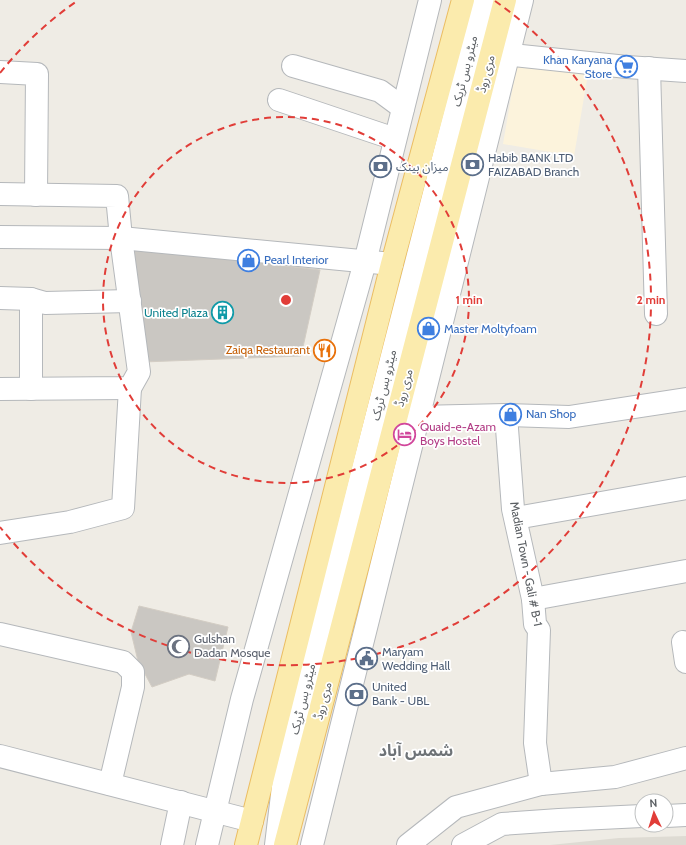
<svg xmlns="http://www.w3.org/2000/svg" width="686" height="845" font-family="Cabin,'Noto Sans Arabic',sans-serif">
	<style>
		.commercial { fill: #fcf3dc }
		.education { fill: #dedbd3 }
		.building { fill: #cac7c2; stroke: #d3cdc4 }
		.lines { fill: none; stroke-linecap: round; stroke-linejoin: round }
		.minor-casing { stroke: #b5b8bb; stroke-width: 24 }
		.major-casing { stroke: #ebbd62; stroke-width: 24 }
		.minor { stroke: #fff; stroke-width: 22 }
		.major { stroke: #fbebad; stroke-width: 22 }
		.ring { fill: none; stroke: #e13d38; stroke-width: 2; stroke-dasharray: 7 5 }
		.labels { text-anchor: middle; stroke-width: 3.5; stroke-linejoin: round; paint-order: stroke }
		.shop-label { font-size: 12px; fill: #366cbe; stroke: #fff; text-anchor: start }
		.street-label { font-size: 12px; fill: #5d6165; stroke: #fff }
		.service-label { font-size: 12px; fill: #4e5e75; stroke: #fff; text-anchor: start }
		.culture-label { font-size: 12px; fill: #0d838f; stroke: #fff; text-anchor: end }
		.food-label { font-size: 12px; fill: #c56008; stroke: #fff; text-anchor: end }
		.hotel-label { font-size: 12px; fill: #b23c85; stroke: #fff; text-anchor: start }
		.worship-label { font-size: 12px; fill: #5b616d; stroke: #fff; text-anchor: start }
		.district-label { font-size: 16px; font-weight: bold; fill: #6e7377; stroke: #fff }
		.centre { fill: #e13d38; stroke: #fff; stroke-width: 2 }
		.ring-label { font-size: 12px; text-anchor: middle; font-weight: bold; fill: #e13d38; stroke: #fff; stroke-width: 3.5; stroke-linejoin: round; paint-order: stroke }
	</style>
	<rect width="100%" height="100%" fill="#efece5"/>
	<polygon class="commercial" points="518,56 589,68 574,156 503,144"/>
	<polygon class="education" points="686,836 686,845 550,845 619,838"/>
	<g class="building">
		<polygon points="126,248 320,270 301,356 143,362"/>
		<polygon points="139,606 228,627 215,681 189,674 152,687 138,661 131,632"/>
	</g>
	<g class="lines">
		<defs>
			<g id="minor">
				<polyline points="494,53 627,67 686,71"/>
				<polyline points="293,66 380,91 403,108"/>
				<polyline points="649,68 656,314"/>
				<polyline points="0,72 37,74 36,195"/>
				<polyline points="279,100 395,139"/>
				<polyline points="0,194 117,196 121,238 139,372 130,388 0,389"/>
				<polyline points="0,237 121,238 392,264"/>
				<polyline points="0,298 31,299 45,303 130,301"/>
				<polyline points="31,299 31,389"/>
				<polyline points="506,415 513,509 533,599 535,624 539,630 535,743 541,784"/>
				<polyline points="417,417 506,415 569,417 686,399"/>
				<polyline points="516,518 686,488"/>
				<polyline points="0,533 70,522 123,508 130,388"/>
				<polyline points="533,599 686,571"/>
				<polyline points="0,634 123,662 133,672 133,687 110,784"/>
				<polyline points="683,642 686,662"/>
				<polyline points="0,756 252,821"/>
				<polyline points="666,816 686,815"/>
				<polyline points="172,845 181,802"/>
				<polyline points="207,845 242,699 365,262 430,0"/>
				<polyline points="276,845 285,770 484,0"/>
				<polyline points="312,845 522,0"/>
				<polyline points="408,845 456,807 541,784 615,777 686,758"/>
				<polyline points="463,845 502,824 559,820 642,816"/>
			</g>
			<g id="major">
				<polyline points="246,845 392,264 463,0"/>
				<polyline points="285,845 505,0"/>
			</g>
		</defs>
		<use href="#minor" class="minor-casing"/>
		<use href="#major" class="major-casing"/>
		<use href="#minor" class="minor"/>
		<use href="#major" class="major"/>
	</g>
	<g class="ring">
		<circle cx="286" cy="300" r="183"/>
		<path d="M0 73A365 365 0 0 1 77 1M495 1A365 365 0 1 1 0 527"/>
	</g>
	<defs>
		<symbol id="supermarket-ring" viewBox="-11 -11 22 22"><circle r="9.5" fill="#fff" stroke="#3f7fe0" stroke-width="1.5"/><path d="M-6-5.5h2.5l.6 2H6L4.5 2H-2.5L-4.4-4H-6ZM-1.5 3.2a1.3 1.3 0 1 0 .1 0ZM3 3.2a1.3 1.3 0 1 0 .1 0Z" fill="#3f7fe0"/></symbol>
		<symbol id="bank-ring" viewBox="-11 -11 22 22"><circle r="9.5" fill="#fff" stroke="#5c6f8a" stroke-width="1.5"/><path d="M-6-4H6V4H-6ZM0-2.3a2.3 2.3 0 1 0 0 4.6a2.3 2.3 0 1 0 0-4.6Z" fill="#5c6f8a"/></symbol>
		<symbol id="shop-ring" viewBox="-11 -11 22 22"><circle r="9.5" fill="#fff" stroke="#3f7fe0" stroke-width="1.5"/><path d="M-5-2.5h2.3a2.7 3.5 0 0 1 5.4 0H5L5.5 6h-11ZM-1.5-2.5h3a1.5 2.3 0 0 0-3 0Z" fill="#3f7fe0"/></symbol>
		<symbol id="building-ring" viewBox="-11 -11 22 22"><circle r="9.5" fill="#fff" stroke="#0f9aa8" stroke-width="1.5"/><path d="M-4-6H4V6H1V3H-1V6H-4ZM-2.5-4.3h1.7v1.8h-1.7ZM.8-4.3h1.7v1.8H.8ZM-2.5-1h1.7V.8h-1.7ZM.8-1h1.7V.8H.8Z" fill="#0f9aa8"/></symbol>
		<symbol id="restaurant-ring" viewBox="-11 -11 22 22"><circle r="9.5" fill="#fff" stroke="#e8710a" stroke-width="1.5"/><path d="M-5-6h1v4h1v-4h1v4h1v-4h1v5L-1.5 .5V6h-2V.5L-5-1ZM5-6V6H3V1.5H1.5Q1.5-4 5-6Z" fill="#e8710a"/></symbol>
		<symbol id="hotel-ring" viewBox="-11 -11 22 22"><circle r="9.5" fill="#fff" stroke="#d1479c" stroke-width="1.5"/><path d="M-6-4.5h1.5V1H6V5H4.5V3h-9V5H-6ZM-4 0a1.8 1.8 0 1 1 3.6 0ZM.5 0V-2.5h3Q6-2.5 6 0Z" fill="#d1479c"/></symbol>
		<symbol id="mosque-ring" viewBox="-11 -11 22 22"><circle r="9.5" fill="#fff" stroke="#6b7280" stroke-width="1.5"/><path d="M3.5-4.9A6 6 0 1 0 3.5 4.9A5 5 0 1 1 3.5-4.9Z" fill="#6b7280"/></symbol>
		<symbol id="civic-ring" viewBox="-11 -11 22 22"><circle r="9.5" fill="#fff" stroke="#5c6f8a" stroke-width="1.5"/><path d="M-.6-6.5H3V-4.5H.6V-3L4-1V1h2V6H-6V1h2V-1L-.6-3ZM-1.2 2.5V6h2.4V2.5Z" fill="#5c6f8a"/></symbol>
	</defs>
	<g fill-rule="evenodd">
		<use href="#supermarket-ring" x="614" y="54" width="25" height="25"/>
		<use href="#bank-ring" x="460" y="152" width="25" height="25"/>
		<use href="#bank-ring" x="368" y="154" width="25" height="25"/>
		<use href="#shop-ring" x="236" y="248" width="25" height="25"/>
		<use href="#building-ring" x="210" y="300" width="25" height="25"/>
		<use href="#shop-ring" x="416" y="316" width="25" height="25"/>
		<use href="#restaurant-ring" x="312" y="338" width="25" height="25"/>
		<use href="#shop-ring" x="498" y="402" width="25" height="25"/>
		<use href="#hotel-ring" x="392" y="422" width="25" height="25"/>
		<use href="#mosque-ring" x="166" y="634" width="25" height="25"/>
		<use href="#civic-ring" x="354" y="646" width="25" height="25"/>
		<use href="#bank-ring" x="344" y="682" width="25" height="25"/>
	</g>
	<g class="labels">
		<g class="shop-label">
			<text x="612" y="64" text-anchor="end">Khan Karyana<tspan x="612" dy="14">Store</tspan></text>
			<text x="264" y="264">Pearl Interior</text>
			<text x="444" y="333">Master Moltyfoam</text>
			<text x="526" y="418">Nan Shop</text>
		</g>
		<g class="street-label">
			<text transform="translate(465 71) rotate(-76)" y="4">میٹرو بس ٹریک</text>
			<text transform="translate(486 74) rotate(-75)" y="4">مری روڈ</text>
			<text transform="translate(384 385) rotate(-76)" y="4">میٹرو بس ٹریک</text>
			<text transform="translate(404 388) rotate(-75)" y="4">مری روڈ</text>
			<text transform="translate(526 564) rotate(79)" y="4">Madian Town - Gali # B-1</text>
			<text transform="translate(303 699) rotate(-76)" y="4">میٹرو بس ٹریک</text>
			<text transform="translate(323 701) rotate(-75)" y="4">مری روڈ</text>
		</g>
		<g class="service-label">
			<text x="488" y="162">Habib BANK LTD<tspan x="488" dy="14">FAIZABAD Branch</tspan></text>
			<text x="396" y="171">میزان بینک</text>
			<text x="382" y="656">Maryam<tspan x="382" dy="14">Wedding Hall</tspan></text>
			<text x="372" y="691">United<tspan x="372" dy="14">Bank - UBL</tspan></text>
		</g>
		<g class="culture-label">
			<text x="208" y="317">United Plaza</text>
		</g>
		<g class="food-label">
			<text x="310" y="354">Zaiqa Restaurant</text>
		</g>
		<g class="hotel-label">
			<text x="420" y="431">Quaid-e-Azam<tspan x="420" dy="14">Boys Hostel</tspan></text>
		</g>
		<g class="worship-label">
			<text x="194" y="643">Gulshan<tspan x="194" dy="14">Dadan Mosque</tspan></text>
		</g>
		<g class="district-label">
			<text x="416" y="756">شمس آباد</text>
		</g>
	</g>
	<circle cx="286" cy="300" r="6" class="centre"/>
	<g class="ring-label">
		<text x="469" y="304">1 min</text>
		<text x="651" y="304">2 min</text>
	</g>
	<g transform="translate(654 813) rotate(356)"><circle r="19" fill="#ffffff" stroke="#bec0c1"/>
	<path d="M0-3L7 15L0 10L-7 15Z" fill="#e13d38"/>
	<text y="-6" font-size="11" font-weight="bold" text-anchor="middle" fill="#5d6165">N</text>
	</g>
</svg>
